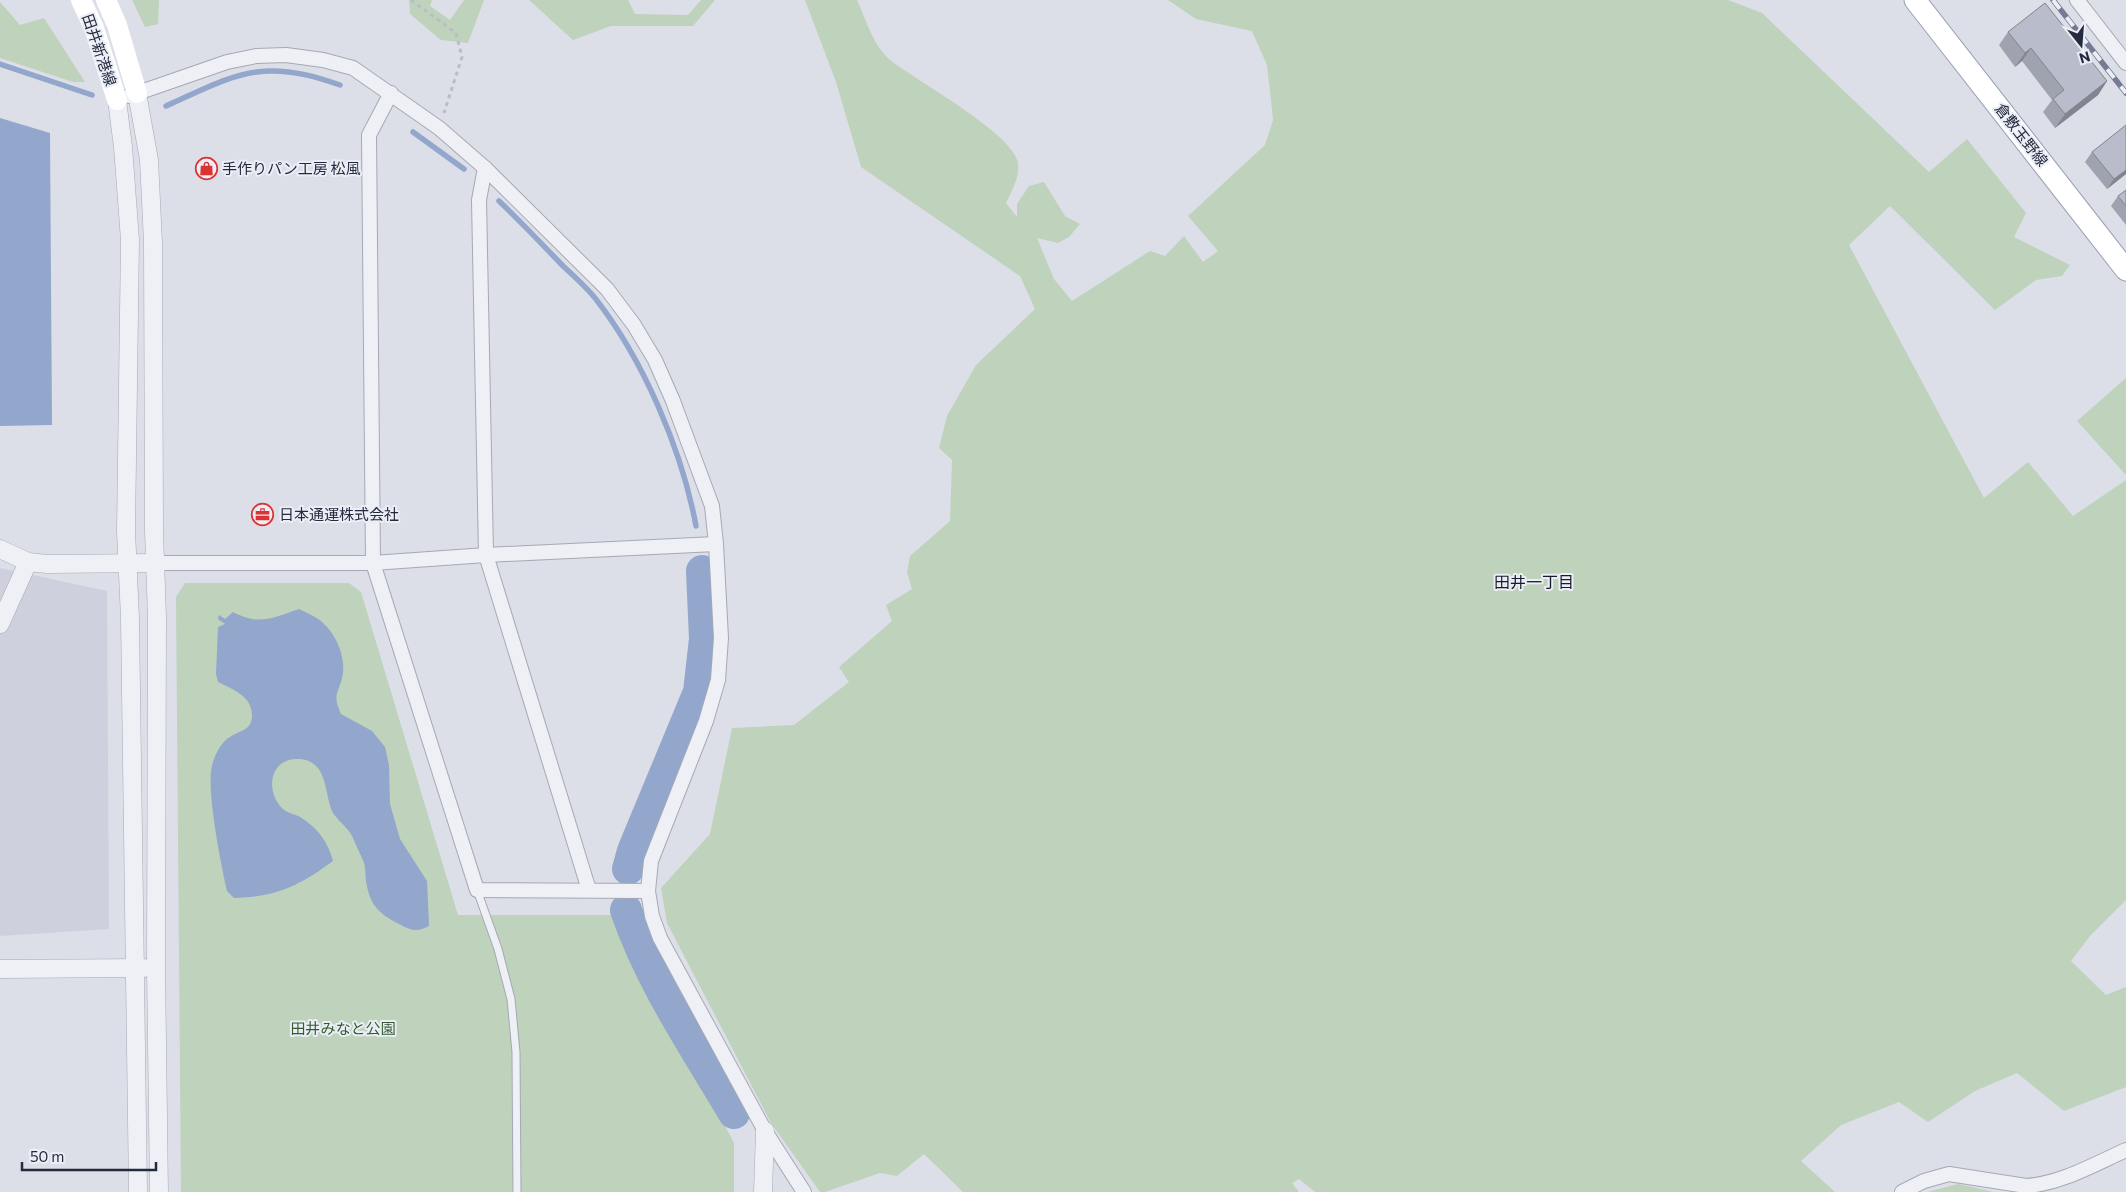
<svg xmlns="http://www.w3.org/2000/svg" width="2126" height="1192" font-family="Commissioner,'Noto Sans JP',sans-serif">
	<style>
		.built { fill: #ced1dd }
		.green { fill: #bed2bc }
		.water { fill: #93a6cc }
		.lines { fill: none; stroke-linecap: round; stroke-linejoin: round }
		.stream { stroke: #93a6cc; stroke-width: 5.5 }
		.river { stroke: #93a6cc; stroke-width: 32 }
		.service-casing { stroke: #a5a9b5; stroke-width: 9 }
		.minor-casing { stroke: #a5a9b5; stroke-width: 16 }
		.tertiary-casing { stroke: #a5a9b5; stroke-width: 19 }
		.primary-casing { stroke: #9aa1b4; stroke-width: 23 }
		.path { stroke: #babdc6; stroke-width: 3; stroke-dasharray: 4 4; stroke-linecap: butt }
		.service { stroke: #eff0f6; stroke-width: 7 }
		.minor { stroke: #eff0f6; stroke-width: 14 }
		.tertiary { stroke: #eff0f6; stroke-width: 18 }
		.secondary { stroke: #fff; stroke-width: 20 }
		.primary { stroke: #fff; stroke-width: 21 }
		.rail-casing { stroke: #747b92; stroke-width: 5.5 }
		.rail { stroke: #ebeef5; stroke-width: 4; stroke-dasharray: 11; stroke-linecap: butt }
		.wall { fill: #9fa3af }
		.shaded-wall { fill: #82848e }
		.building { fill: #b9bdcb; stroke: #82848e }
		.labels { text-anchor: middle; stroke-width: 4; stroke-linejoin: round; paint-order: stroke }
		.street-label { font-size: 15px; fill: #242a3f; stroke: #ebeef5 }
		.poi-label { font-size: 15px; fill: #242a3f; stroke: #ebeef5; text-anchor: start }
		.park-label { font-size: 15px; fill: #325c30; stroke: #ebeef5 }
		.neighbourhood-label { font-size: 16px; fill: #171b2f; stroke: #ebeef5 }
	</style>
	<rect width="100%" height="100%" fill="#dcdfe8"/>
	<polygon class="built" points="0,568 107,591 109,929 0,936"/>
	<g class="green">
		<polygon points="132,0 159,0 158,24 145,27"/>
		<polygon points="409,0 432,0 430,6 450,20 464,0 484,0 468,43 441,40 410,14"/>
		<polygon points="529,0 628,0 635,14 688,15 701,0 715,0 693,26 611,26 573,40"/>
		<path d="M805,0H857C866,20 873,45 890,60C915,80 1013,133 1018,163C1020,176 1012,191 1006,203L1017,217V204L1029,186L1044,182L1065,216L1080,224L1069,237L1058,243L1037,238L1054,279L1072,301L1150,251L1165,256L1184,236L1203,262L1218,251L1188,216L1265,145L1273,120L1271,100L1267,65L1252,31L1196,19L1168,0H1728L1762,13L1929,172L1967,139L2026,213L2014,237L2070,265L2062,276L2036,280L1995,310L1890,206L1849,245L1984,498L2028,462L2073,516L2126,480V900L2090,936L2071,961L2106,995L2126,987V1087L2064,1111L2017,1073L1975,1091L1928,1122L1899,1102L1841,1125L1801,1161L1835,1192H1315L1299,1179L1292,1183L1299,1192H963L924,1154L897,1176L880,1173L825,1192H820L771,1123L667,923L661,888L710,834L732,728L794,725L849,682L839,667L892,621L886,605L912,589L907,572L910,556L950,521L952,460L939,448L947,416L976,365L1035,309L1020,276L861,167L836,82Z"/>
		<polygon points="0,2 20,25 44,18 85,82 73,82 0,58"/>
		<polygon points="2126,378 2126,475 2077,421"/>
		<polygon points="185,583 349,583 361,592 458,915 617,915 635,951 729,1120 725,1126 734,1143 734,1192 181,1192 176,597"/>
		<polygon points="1958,1184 1994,1192 1927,1192"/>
	</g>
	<g class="water">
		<polygon points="0,118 50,133 52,425 0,426"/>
		<path d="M299,609C307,613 317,617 323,623C336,634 345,656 343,673C340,693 331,692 341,714L372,731L385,747L389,765L390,804L400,839L427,881L429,926C418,932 412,931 401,925C379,914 370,906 366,881C365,873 366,865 362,858C358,850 355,842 351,834C346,826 336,819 332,811C324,792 328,759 297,759C269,759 265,792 283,809C287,813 295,814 300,817C317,827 328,842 333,861C299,886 276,897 234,898L227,891C221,864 206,790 212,766C214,756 221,742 230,737C240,730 252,731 252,715C252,696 232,689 218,682L216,674L218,627L225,624L218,619L219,615L225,619L233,612C259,626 273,618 299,609Z"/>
	</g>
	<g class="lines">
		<g class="stream">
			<polyline points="0,64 92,95"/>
			<path d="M166,106C198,92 233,72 268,71C293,70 317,77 340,85"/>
			<polyline points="413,132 464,169"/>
			<path d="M499,201C521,222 542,244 563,266C574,276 586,287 595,298C643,359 682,450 696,526"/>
		</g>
		<g class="river">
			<polyline points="628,869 633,851 699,692 705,639 702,571"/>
			<path d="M626,910C651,983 695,1047 734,1113"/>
		</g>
		<defs>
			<polyline id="service" points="477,890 498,949 511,999 516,1052 517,1192"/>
			<g id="minor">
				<polyline points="2077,0 2126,63"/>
				<polyline points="391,93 369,135 373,563 477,890 648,891"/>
				<polyline points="129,96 227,62 256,56 286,55 323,60 353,68 439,128 485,168 607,289 634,325 655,360 673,401 712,506 716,544 721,638 718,680 706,721 651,861 648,891 652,916 660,938 765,1131 804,1192"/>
				<polyline points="485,168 479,200 486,555 589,890"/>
				<polyline points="155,563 373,563 486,555 716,544"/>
				<path d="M1902,1192L1924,1181L1949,1174L2026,1186C2060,1184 2095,1164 2126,1150"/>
			</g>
			<g id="tertiary">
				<polyline points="137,93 149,160 153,243 154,531 157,617 156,968 159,1192"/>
				<polyline points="117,100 123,147 130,240 126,531 130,618 138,1192"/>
				<polyline points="0,549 28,562 47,564 155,563"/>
				<polyline points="0,624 28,562"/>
				<polyline points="0,969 144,968"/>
				<polyline points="763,1192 765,1131"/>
			</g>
			<polyline id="primary" points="1915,0 2126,270"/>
		</defs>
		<use href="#service" class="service-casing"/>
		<use href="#minor" class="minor-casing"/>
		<use href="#tertiary" class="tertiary-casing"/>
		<use href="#primary" class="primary-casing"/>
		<polyline class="path" points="411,0 456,33 462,57 444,113"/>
		<use href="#service" class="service"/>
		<use href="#minor" class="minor"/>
		<use href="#tertiary" class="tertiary"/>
		<g class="secondary">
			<polyline points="81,0 94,28 117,100"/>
			<polyline points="106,0 117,25 137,93"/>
		</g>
		<use href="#primary" class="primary"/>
		<defs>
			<polyline id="rail" points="2053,0 2126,93"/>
		</defs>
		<use href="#rail" class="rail-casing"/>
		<use href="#rail" class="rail"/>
	</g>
	<g class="wall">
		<polygon points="2008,32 2107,81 2098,95 2055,128 2043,112 2052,100 2022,61 2015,67 1999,45"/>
		<polygon points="2092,152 2126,174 2107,189 2085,162"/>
		<polygon points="2126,190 2126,225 2111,206 2118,196"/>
	</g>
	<g class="shaded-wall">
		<polygon points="2031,48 2022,61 2015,67 2025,53"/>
		<polygon points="2107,81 2098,95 2055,128 2065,114"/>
		<polygon points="2126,170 2126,174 2107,189 2114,179"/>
	</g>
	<g class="building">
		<polygon points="2045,3 2107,81 2065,114 2053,99 2064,90 2031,48 2025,53 2008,32"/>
		<polygon points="2126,125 2126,170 2114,179 2092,152"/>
		<polygon points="2126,190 2126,206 2118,196"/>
	</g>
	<defs>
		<symbol id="shop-ring" viewBox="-11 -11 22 22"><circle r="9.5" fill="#ebeef5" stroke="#da3333" stroke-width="1.5"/><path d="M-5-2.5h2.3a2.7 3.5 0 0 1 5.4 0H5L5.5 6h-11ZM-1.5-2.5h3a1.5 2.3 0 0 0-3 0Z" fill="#da3333"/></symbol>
		<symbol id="office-ring" viewBox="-11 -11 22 22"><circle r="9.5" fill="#ebeef5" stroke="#da3333" stroke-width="1.5"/><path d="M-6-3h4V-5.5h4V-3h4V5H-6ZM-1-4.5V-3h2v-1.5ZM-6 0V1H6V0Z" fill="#da3333"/></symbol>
	</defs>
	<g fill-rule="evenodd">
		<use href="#shop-ring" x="194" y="156" width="25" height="25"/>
		<use href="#office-ring" x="250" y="502" width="25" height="25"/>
	</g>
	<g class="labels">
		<g class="street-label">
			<text transform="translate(99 50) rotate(71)" y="5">田井新港線</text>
			<text transform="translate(2021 135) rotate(52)" y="5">倉敷玉野線</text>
		</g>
		<g class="poi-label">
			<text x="222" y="174">手作りパン工房 松風</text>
			<text x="279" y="520">日本通運株式会社</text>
		</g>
		<g class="park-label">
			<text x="343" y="1034">田井みなと公園</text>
		</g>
		<g class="neighbourhood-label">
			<text x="1534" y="588">田井一丁目</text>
		</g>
	</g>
	<g transform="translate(2081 45) rotate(163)" stroke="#ebeef5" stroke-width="4" paint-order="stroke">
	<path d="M0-4L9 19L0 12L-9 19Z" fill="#242a3f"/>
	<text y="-8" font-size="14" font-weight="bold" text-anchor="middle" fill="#242a3f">N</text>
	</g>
	<path d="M22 1162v8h134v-8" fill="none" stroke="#242a3f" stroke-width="2.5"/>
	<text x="30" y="1162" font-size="15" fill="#242a3f" stroke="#ebeef5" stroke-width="4" paint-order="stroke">50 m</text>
</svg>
